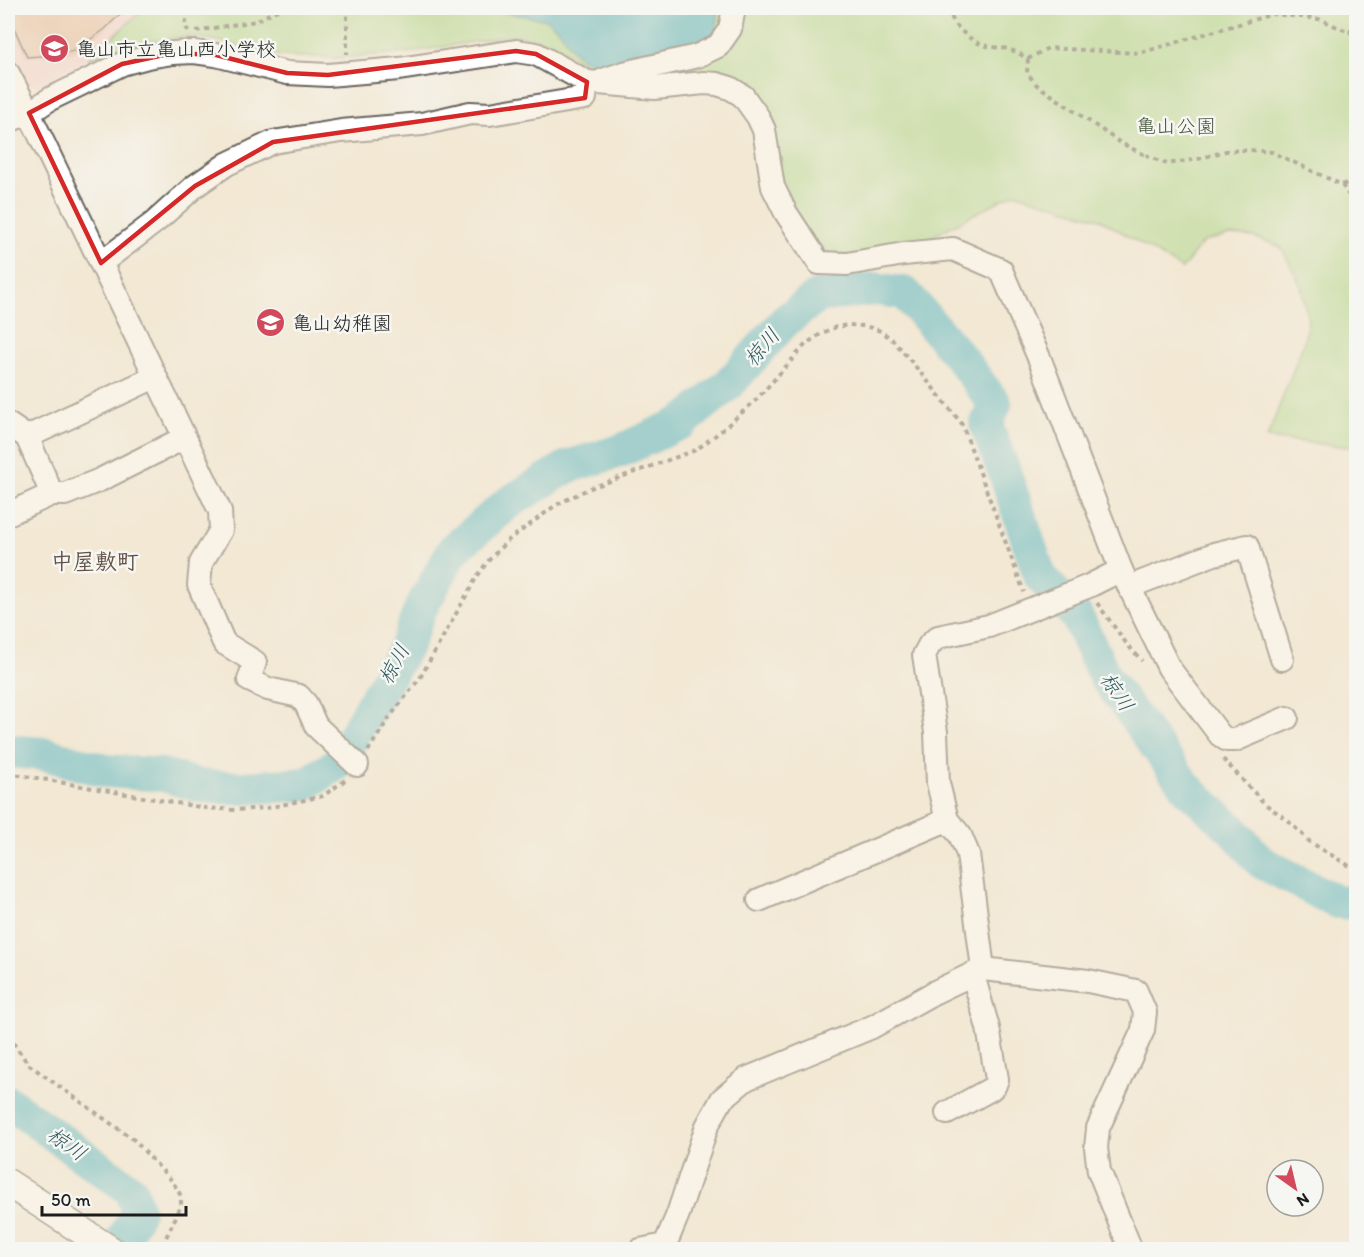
<svg xmlns="http://www.w3.org/2000/svg" width="1364" height="1257" font-family="Itim,'Klee One',sans-serif">
	<style>
		.built { fill: #f7cfd0 }
		.green { fill: #a6d886; stroke: #617a51; stroke-width: 1.5 }
		.water { fill: #46b2c4; stroke: #316770; stroke-width: 1.5 }
		.lines { fill: none; stroke-linecap: round; stroke-linejoin: round }
		.river { stroke: #46b2c4; stroke-width: 34 }
		.building { fill: #e5b596 }
		.minor-casing { stroke: #67635c; stroke-width: 26 }
		.major-casing { stroke: #67635c; stroke-width: 30 }
		.path { stroke: #67635c; stroke-width: 4; stroke-dasharray: 4.5 4.5; stroke-linecap: butt }
		.minor { stroke: #fff; stroke-width: 22 }
		.major { stroke: #fff; stroke-width: 27 }
		.marked { fill: none; stroke: #d62828; stroke-width: 4.5; stroke-linejoin: round }
		.labels { text-anchor: middle; stroke-width: 5; stroke-linejoin: round; paint-order: stroke }
		.poi-label { font-size: 20px; fill: #1c1c1c; stroke: #f6f6f2; text-anchor: start }
		.park-label { font-size: 20px; fill: #45543c; stroke: #f6f6f2 }
		.water-label { font-size: 21px; font-style: italic; fill: #2d585f; stroke: #f6f6f2 }
		.quarter-label { font-size: 22px; font-weight: bold; fill: #625247; stroke: #f6f6f2 }
	</style>
	<rect width="100%" height="100%" fill="#f6f6f2"/>
	<filter id="ink" filterUnits="userSpaceOnUse"><feTurbulence type="fractalNoise" baseFrequency=".0167" numOctaves="2"/><feDisplacementMap in="SourceGraphic" scale="12" xChannelSelector="R" yChannelSelector="G"/><feConvolveMatrix kernelMatrix="1 2 1 2 8 2 1 2 1" color-interpolation-filters="sRGB"/></filter>
	<filter id="wash" filterUnits="userSpaceOnUse"><feTurbulence type="fractalNoise" baseFrequency=".008" numOctaves="4" result="noise"/><feDisplacementMap in="SourceGraphic" scale="24" xChannelSelector="R" yChannelSelector="G"/><feGaussianBlur stdDeviation="1.35" result="paint"/><feColorMatrix in="noise" values="0 0 0 0 0 0 0 0 0 0 0 0 0 0 0 0 0 1.4 0 .05"/><feComposite in="paint" operator="in"/></filter>
	<g filter="url(#wash)">
		<rect width="100%" height="100%" fill="#f2e8d4"/>
		<polygon class="built" points="8,8 145,8 88,59 39,86 28,84 8,38"/>
		<polygon class="green" points="145,8 1356,8 1356,446 1348,447 1267,438 1304,342 1308,320 1301,286 1281,247 1254,237 1230,235 1203,242 1182,269 1100,219 1014,193 916,245 847,258 822,253 793,213 748,92 630,80 589,67 560,48 537,39 513,35 406,53 335,58 281,56 209,39 188,37 147,41 88,59"/>
		<polygon class="water" points="429,8 719,8 716,34 697,49 615,72 583,59 573,50 558,29 547,20 502,12 431,16 427,10"/>
		<g class="lines">
			<g class="river">
				<polyline points="8,751 45,754 106,771 164,775 200,786 242,788 306,784 337,764 406,646 421,608 453,550 508,503 567,467 620,451 683,422 729,384 785,321 818,296 875,289 905,293 959,356 995,404 986,425 1004,471 1040,576 1077,617 1105,677 1187,788 1233,830 1261,862 1337,902 1356,903"/>
				<polyline points="8,1102 131,1190 138,1212 117,1250"/>
			</g>
		</g>
		<g id="blocks">
			<polygon class="building" points="8,8 126,8 104,30 73,51 56,55 27,57 8,14"/>
		</g>
	</g>
	<g filter="url(#ink)">
		<use href="#blocks" fill-opacity="0" stroke="#67635c" stroke-width="1.5"/>
		<g class="lines">
			<defs>
				<g id="minor">
					<polyline points="8,73 29,113 220,511 221,530 201,563 199,585 224,643 255,662 249,680 268,689 299,696 306,704 316,726 357,765"/>
					<polyline points="603,80 624,73 697,56 718,46 730,29 734,8"/>
					<polyline points="8,121 29,113 50,99 122,64 148,57 173,53 194,52 216,55 287,73 328,75 399,69 516,51 536,54 587,82 655,88 704,83 717,84 730,88 743,96 758,117 764,130 773,187 786,213 819,263 847,264 904,254 953,249 1001,270 1040,360 1121,570 1169,668 1220,735 1227,740 1235,740 1287,718"/>
					<polyline points="101,263 155,222 195,186 227,164 273,142 341,131 422,124 470,113 490,114 585,98 587,82"/>
					<polyline points="8,424 27,437 155,377"/>
					<polyline points="27,437 52,494"/>
					<polyline points="8,514 52,494 65,494 100,480 184,438"/>
					<polyline points="1129,587 1214,554 1247,546 1282,659"/>
					<polyline points="759,900 947,820"/>
					<polyline points="983,969 968,854 960,835 947,820 938,783 936,732 924,655 930,644 938,637 989,626 1089,586 1121,570"/>
					<polyline points="947,1113 991,1089 995,1085 997,1079 988,1028 973,975"/>
					<polyline points="640,1250 665,1245 678,1214 707,1126 722,1099 746,1079 872,1027 935,992 983,969 1088,981 1136,991 1145,1012 1143,1030 1098,1128 1096,1148 1099,1171 1131,1250"/>
				</g>
				<polyline id="major" points="8,1183 111,1250"/>
			</defs>
			<use href="#minor" class="minor-casing"/>
			<use href="#major" class="major-casing"/>
			<g class="path">
				<polyline points="344,8 347,10 347,54"/>
				<path d="M949,8C951,25 970,42 987,46C995,48 1003,47 1011,50C1017,52 1023,56 1028,59"/>
				<polyline points="196,31 256,21 281,8"/>
				<polyline points="188,32 185,24 190,8"/>
				<polyline points="1350,33 1356,16"/>
				<polyline points="1028,59 1048,48 1140,53 1273,14 1319,19 1356,35"/>
				<polyline points="1028,59 1027,73 1037,85 1119,142 1147,156"/>
				<polyline points="1146,155 1167,164 1198,159 1226,151 1250,150 1272,152 1342,185 1356,180"/>
				<polyline points="1342,185 1356,206"/>
				<polyline points="1097,603 1126,643 1142,661"/>
				<polyline points="368,751 389,718 420,678 475,580 487,562 506,542 556,505 588,489 696,450 721,431 756,400 806,344 822,333 836,327 848,325 865,326 881,331 894,341 925,378 962,424 1024,592"/>
				<polyline points="1223,759 1265,804 1286,819 1310,842 1356,870"/>
				<polyline points="8,773 205,808 235,810 267,808 323,796 345,780"/>
				<polyline points="8,1035 28,1064 134,1140 173,1182 181,1196 181,1206 160,1250"/>
			</g>
			<use href="#minor" class="minor"/>
			<use href="#major" class="major"/>
		</g>
	</g>
	<path d="M0 0H1364V1257H0ZM516,51L536,54L587,82L585,98L273,142L195,186L101,263L29,113L122,64L173,53L216,55L287,73L328,75Z" fill="#f2e8d4" fill-opacity=".55" fill-rule="evenodd"/>
	<path class="marked" d="M516,51L536,54L587,82L585,98L273,142L195,186L101,263L29,113L122,64L173,53L216,55L287,73L328,75Z"/>
	<defs>
		<symbol id="school-disc" viewBox="-11 -11 22 22"><circle r="9.5" fill="#d1495b" stroke="#f6f6f2"/><path d="M0-5L7-2L0 1L-7-2ZM-4 1L0 2.5L4 1V4Q0 6-4 4Z" fill="#fff"/></symbol>
	</defs>
	<g fill-rule="evenodd">
		<use href="#school-disc" x="38" y="32" width="33" height="33"/>
		<use href="#school-disc" x="254" y="306" width="33" height="33"/>
	</g>
	<g class="labels">
		<g class="poi-label">
			<text x="76" y="56">亀山市立亀山西小学校</text>
			<text x="292" y="330">亀山幼稚園</text>
		</g>
		<g class="park-label">
			<text x="1176" y="133">亀山公園</text>
		</g>
		<g class="water-label">
			<text transform="translate(762 347) rotate(-49)" y="7">椋川</text>
			<text transform="translate(394 664) rotate(-61)" y="7">椋川</text>
			<text transform="translate(1117 692) rotate(56)" y="7">椋川</text>
			<text transform="translate(67 1144) rotate(35)" y="7">椋川</text>
		</g>
		<g class="quarter-label">
			<text x="95" y="569">中屋敷町</text>
		</g>
	</g>
	<rect width="1364" height="1257" fill="none" stroke="#f6f6f2" stroke-width="30"/>
	<g transform="translate(1295 1188) rotate(146)"><circle r="28" fill="#f6f6f2" stroke="#9f9f9c" stroke-width="1.5"/>
	<path d="M0-4.5L10 22L0 15L-10 22Z" fill="#d1495b"/>
	<text y="-9" font-size="16" font-weight="bold" text-anchor="middle" fill="#1c1c1c">N</text>
	</g>
	<path d="M42 1206v9h144v-9" fill="none" stroke="#1c1c1c" stroke-width="3"/>
	<text x="51" y="1206" font-size="18" fill="#1c1c1c" stroke="#f6f6f2" stroke-width="4.5" paint-order="stroke">50 m</text>
</svg>
